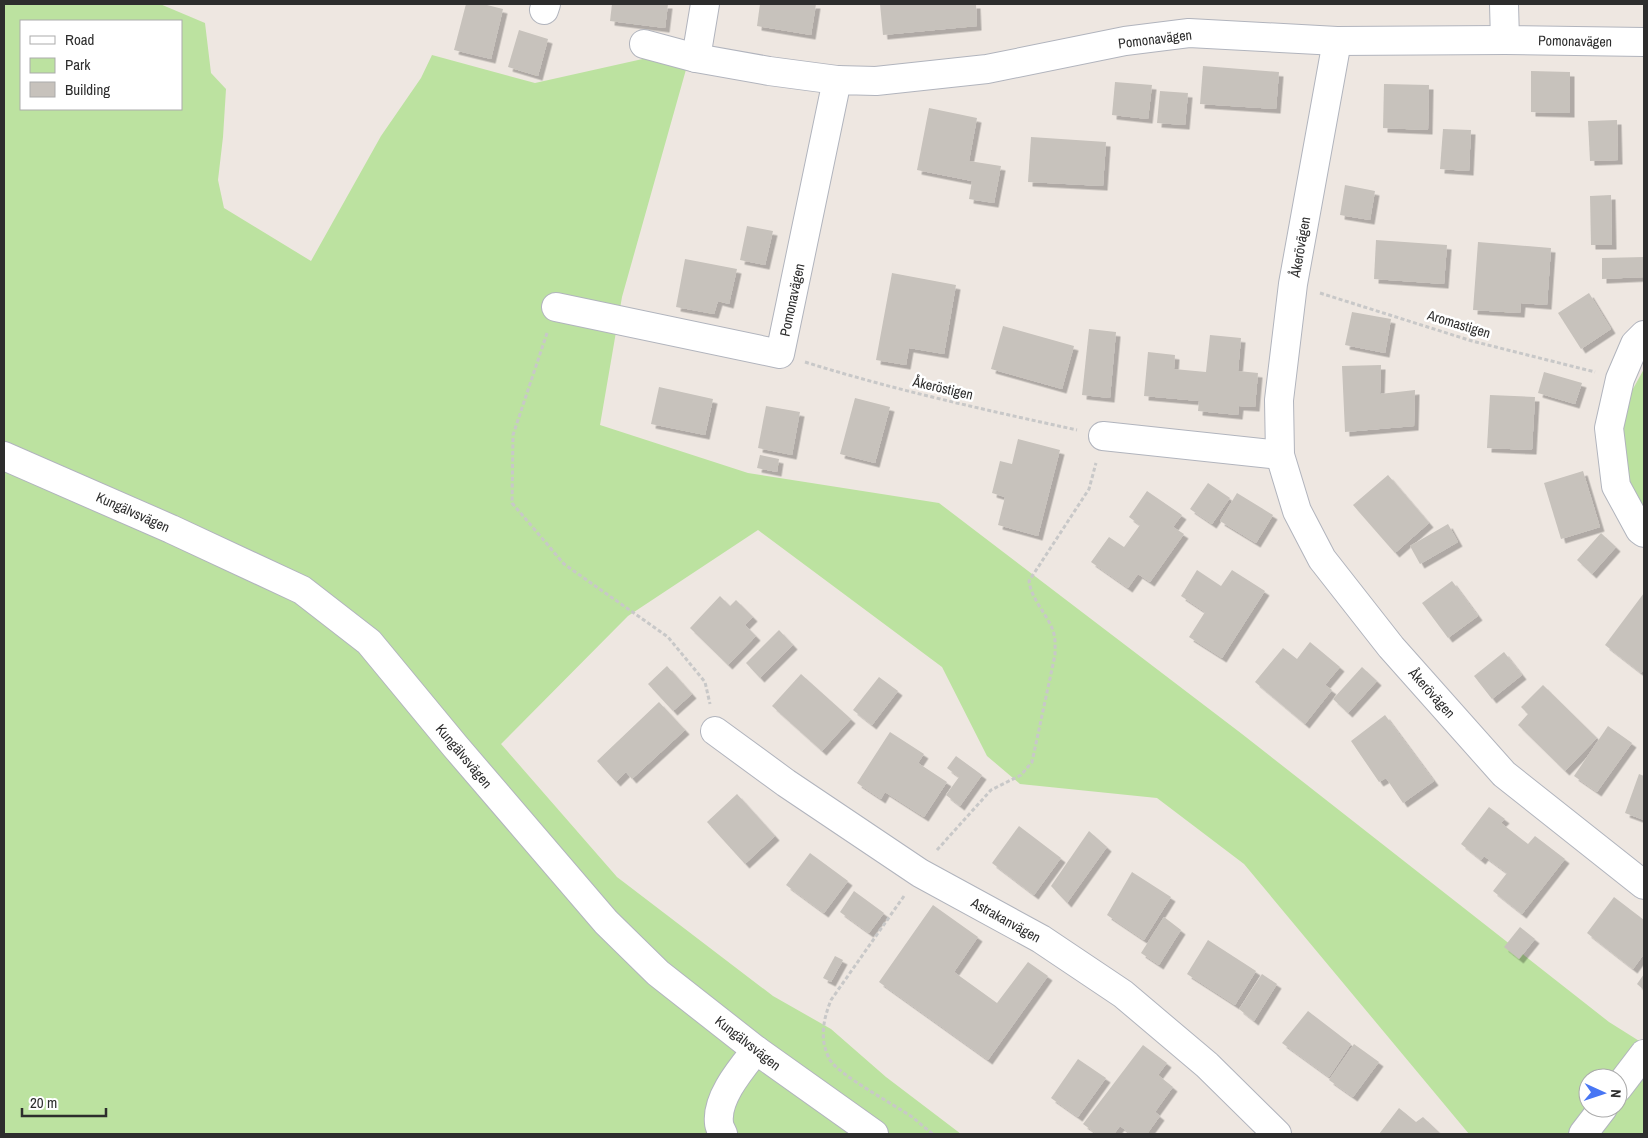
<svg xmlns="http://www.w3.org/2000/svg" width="1648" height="1138" font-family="'Archivo Narrow',sans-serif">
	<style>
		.green { fill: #bce2a0; fill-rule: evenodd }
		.building { fill: #c7c2bc; filter: url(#shadow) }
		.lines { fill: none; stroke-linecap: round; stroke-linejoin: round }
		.minor-casing { stroke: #b1b4bd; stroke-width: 30 }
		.path { stroke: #c8c8c8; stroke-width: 3; stroke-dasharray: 4 2.5; stroke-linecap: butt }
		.minor { stroke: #fff; stroke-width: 28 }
		.labels { text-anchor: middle; stroke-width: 5; stroke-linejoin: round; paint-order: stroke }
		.street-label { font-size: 14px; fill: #2d2d2d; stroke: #fff }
	</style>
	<defs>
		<filter id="shadow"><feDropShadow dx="4.5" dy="4.5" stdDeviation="0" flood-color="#0004"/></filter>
	</defs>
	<rect width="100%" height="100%" fill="#eee7e1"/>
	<g class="green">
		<path d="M4,4H160L205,23L211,73L226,89L223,137L218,180L224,208L311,261L381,136L421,78L432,55L535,83L656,56L687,66L622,297L600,425L748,473L939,503L1242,734L1609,1022L1644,1044V1134H1469L1244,864L1157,798L1020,784L987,756L942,667L758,530L628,616L501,744L617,877L773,996L831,1029L886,1077L961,1134H4ZM21,21H181V109H21ZM1588,1078H1618V1108H1588Z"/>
		<polygon points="1644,369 1644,523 1624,488 1617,447 1624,405"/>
	</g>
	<g class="building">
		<polygon points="466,4 483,4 503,9 491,59 454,50"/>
		<polygon points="612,4 668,4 665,28 610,21"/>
		<polygon points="760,4 816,4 811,35 757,26"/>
		<polygon points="880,4 976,4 977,26 883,35"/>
		<polygon points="519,30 548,39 538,76 508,67"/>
		<polygon points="1203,66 1279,72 1276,109 1200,104"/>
		<polygon points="1531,71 1570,72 1570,113 1531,112"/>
		<polygon points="1115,82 1152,85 1148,119 1112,115"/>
		<polygon points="1384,84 1429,85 1428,130 1383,128"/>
		<polygon points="1160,91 1188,93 1185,125 1157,123"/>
		<polygon points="929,108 977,118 969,161 1001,166 994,203 969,199 972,181 917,170"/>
		<polygon points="1617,120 1618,160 1590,161 1588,121"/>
		<polygon points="1443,129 1471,130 1469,171 1440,169"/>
		<polygon points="1031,137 1106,142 1103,186 1028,182"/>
		<polygon points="1345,185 1375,191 1370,220 1340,215"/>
		<polygon points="1611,195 1612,245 1591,245 1590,196"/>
		<polygon points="747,226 773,231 765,265 740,260"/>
		<polygon points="1376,240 1447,245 1444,284 1374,279"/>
		<polygon points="1478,242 1551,248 1547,305 1521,303 1520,313 1473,310"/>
		<polygon points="1644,257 1644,277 1602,279 1602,258"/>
		<polygon points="685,259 737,269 729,304 718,301 714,314 676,307"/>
		<polygon points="892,273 956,285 944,354 909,348 906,365 876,360"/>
		<polygon points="1589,293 1611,329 1581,349 1558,313"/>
		<polygon points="1352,312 1391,319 1385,353 1345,345"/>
		<polygon points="1003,326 1074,346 1062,389 991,369"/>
		<polygon points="1089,329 1116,332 1110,398 1082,395"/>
		<polygon points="1210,335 1241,338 1238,371 1258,373 1255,407 1239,406 1238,415 1198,411 1199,401 1144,396 1148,352 1175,355 1174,369 1206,372"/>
		<polygon points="1381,365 1380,394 1415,390 1414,426 1345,432 1342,366"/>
		<polygon points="1544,372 1582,383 1575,404 1538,393"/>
		<polygon points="659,387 713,399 705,435 651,424"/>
		<polygon points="1490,395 1535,397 1532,450 1487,448"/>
		<polygon points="855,398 890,407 875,463 840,454"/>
		<polygon points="766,406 800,412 792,455 758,448"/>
		<polygon points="1018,439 1060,450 1038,536 998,525 1005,497 992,493 1000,461 1012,464"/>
		<polygon points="760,455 779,459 777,472 757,468"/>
		<polygon points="1583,471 1600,527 1561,539 1544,483"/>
		<polygon points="1388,475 1429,523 1395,553 1353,505"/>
		<polygon points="1208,483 1230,498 1212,524 1190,509"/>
		<polygon points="1147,491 1182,515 1173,527 1184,534 1150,582 1138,574 1128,588 1091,562 1109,537 1124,547 1140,525 1129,517"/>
		<polygon points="1237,493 1273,515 1256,543 1220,521"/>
		<polygon points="1448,524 1458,542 1420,564 1410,546"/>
		<polygon points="1601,533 1616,547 1592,574 1577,560"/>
		<polygon points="1197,570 1221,586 1232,570 1265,591 1222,658 1189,637 1205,612 1181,596"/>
		<polygon points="1452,581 1478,616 1448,638 1422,603"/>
		<polygon points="1644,593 1644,669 1641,673 1605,645"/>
		<polygon points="720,596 730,606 736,600 753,617 745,625 756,636 728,665 690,628"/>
		<polygon points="779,630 793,645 760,678 746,663"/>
		<polygon points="1310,642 1340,667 1325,685 1332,690 1305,724 1255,682 1283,648 1297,659"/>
		<polygon points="1504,652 1522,675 1492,699 1474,676"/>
		<polygon points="667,666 692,694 673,711 648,684"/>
		<polygon points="1362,667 1377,681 1348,713 1333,699"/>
		<polygon points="801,674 851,719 822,751 772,706"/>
		<polygon points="879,677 898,691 872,725 853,710"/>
		<polygon points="1543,685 1597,738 1565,771 1518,725 1528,714 1521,707"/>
		<polygon points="659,702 685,730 632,779 626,772 616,782 597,761"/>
		<polygon points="1385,715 1434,781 1403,803 1386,778 1379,782 1351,741"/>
		<polygon points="1608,726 1632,743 1597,792 1574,776"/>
		<polygon points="890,732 924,754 918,763 947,782 924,817 885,792 881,799 857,783"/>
		<polygon points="956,756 982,775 960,806 946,795 959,777 947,768"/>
		<polygon points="1639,774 1644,776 1644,820 1625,813"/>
		<polygon points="737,794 775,836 745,864 707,822"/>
		<polygon points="1489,807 1505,819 1501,823 1528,844 1535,836 1565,859 1522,914 1493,891 1507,873 1484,856 1481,860 1461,844"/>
		<polygon points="1019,826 1061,858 1034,895 992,863"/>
		<polygon points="1089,831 1107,847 1067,903 1051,886"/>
		<polygon points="810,853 848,881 824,913 786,885"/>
		<polygon points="1132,872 1171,897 1144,940 1107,915"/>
		<polygon points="854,891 884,913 869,933 840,912"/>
		<polygon points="1614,897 1644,920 1644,954 1633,969 1587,933"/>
		<polygon points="933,905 978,937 954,972 997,1003 1028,962 1048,976 988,1060 879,982"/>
		<polygon points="1164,917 1181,930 1159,965 1141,953"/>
		<polygon points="1520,927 1535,939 1519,959 1504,947"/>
		<polygon points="1208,940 1256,971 1235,1005 1187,974"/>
		<polygon points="835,956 843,960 831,982 823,978"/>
		<polygon points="1262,974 1277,984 1254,1021 1239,1009"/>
		<polygon points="1644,974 1644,990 1637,984"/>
		<polygon points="1308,1011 1351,1044 1329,1077 1282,1043"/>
		<polygon points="1354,1044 1379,1062 1353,1097 1329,1080"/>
		<polygon points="1143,1045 1167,1063 1158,1075 1173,1087 1155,1112 1160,1116 1147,1134 1131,1134 1120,1126 1114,1134 1097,1134 1083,1124"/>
		<polygon points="1078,1059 1106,1078 1078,1117 1051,1098"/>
		<polygon points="1399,1108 1416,1122 1423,1117 1441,1134 1379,1134"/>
	</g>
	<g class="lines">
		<defs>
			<g id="minor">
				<polyline points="1504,4 1505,40 1644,42"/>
				<polyline points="544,10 546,4"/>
				<polyline points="1337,41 1293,284 1279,400 1280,455 1297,511 1322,559 1391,647 1504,774 1644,885"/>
				<polyline points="644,44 696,58 769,71 837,80"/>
				<polyline points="696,58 705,4"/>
				<polyline points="556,307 780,354 837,80 876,81 987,69 1125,41 1189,33 1337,41 1505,40"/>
				<polyline points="1644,335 1635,344 1620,379 1609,428 1616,486 1640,530 1644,533"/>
				<polyline points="1103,436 1280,455"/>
				<polyline points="4,456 171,529 302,590 369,642 455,746 606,922 658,973 756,1050 874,1134"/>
				<polyline points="715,731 786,783 920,873 1041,939 1123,994 1207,1065 1277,1134"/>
				<polyline points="1618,1088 1644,1054"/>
				<path d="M723,1134C722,1131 719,1127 719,1123C716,1098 741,1069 756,1050"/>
				<polyline points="1583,1134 1603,1108"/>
			</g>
		</defs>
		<use href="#minor" class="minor-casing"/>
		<g class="path">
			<polyline points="1320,293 1472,341 1595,372"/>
			<polyline points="547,333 513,435 512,503 564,564 668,637 705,682 710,704"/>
			<path d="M805,362C894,390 986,410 1077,430"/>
			<path d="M937,850L991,790L1021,775L1032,762L1055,655C1055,646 1056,637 1052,628C1045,612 1031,598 1029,581L1089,489L1096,463"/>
			<path d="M904,896L831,1000C823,1020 819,1040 830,1060C839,1075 895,1105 912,1117C920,1123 926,1129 933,1134"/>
		</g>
		<use href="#minor" class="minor"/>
	</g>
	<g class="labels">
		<g class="street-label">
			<text transform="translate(1155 39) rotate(-7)" y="5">Pomonavägen</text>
			<text transform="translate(1575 41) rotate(1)" y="5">Pomonavägen</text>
			<text transform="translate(1300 247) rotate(-80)" y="5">Åkerövägen</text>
			<text transform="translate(792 300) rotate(-78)" y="5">Pomonavägen</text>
			<text transform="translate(1459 324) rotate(17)" y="5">Aromastigen</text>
			<text transform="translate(943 388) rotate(13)" y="5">Åkeröstigen</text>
			<text transform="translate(133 512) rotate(24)" y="5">Kungälvsvägen</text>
			<text transform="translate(1432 693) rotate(48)" y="5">Åkerövägen</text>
			<text transform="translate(464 756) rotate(50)" y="5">Kungälvsvägen</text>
			<text transform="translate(1006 920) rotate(29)" y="5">Astrakanvägen</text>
			<text transform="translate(748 1043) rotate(38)" y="5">Kungälvsvägen</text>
		</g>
	</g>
	<rect width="1648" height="1138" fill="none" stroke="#2d2d2d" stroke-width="10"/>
	<rect x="20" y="20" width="162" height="90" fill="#ffffff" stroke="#ababab"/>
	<rect x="30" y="36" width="25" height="8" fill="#ffffff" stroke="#ababab"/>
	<text x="65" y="45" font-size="15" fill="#2d2d2d">Road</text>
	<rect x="30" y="58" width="25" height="15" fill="#bce2a0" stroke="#ababab"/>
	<text x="65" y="70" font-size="15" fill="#2d2d2d">Park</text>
	<rect x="30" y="82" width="25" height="15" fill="#c7c2bc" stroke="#ababab"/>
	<text x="65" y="95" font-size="15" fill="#2d2d2d">Building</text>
	<g transform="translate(1603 1093) rotate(93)"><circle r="24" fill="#ffffff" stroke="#ababab"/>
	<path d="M0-4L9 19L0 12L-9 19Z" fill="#4876f4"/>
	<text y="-8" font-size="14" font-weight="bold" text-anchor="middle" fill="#2d2d2d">N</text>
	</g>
	<path d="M22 1108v8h84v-8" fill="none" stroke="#2d2d2d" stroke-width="2.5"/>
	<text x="30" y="1108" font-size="15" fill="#2d2d2d" stroke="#ffffff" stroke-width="4" paint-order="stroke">20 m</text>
</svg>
